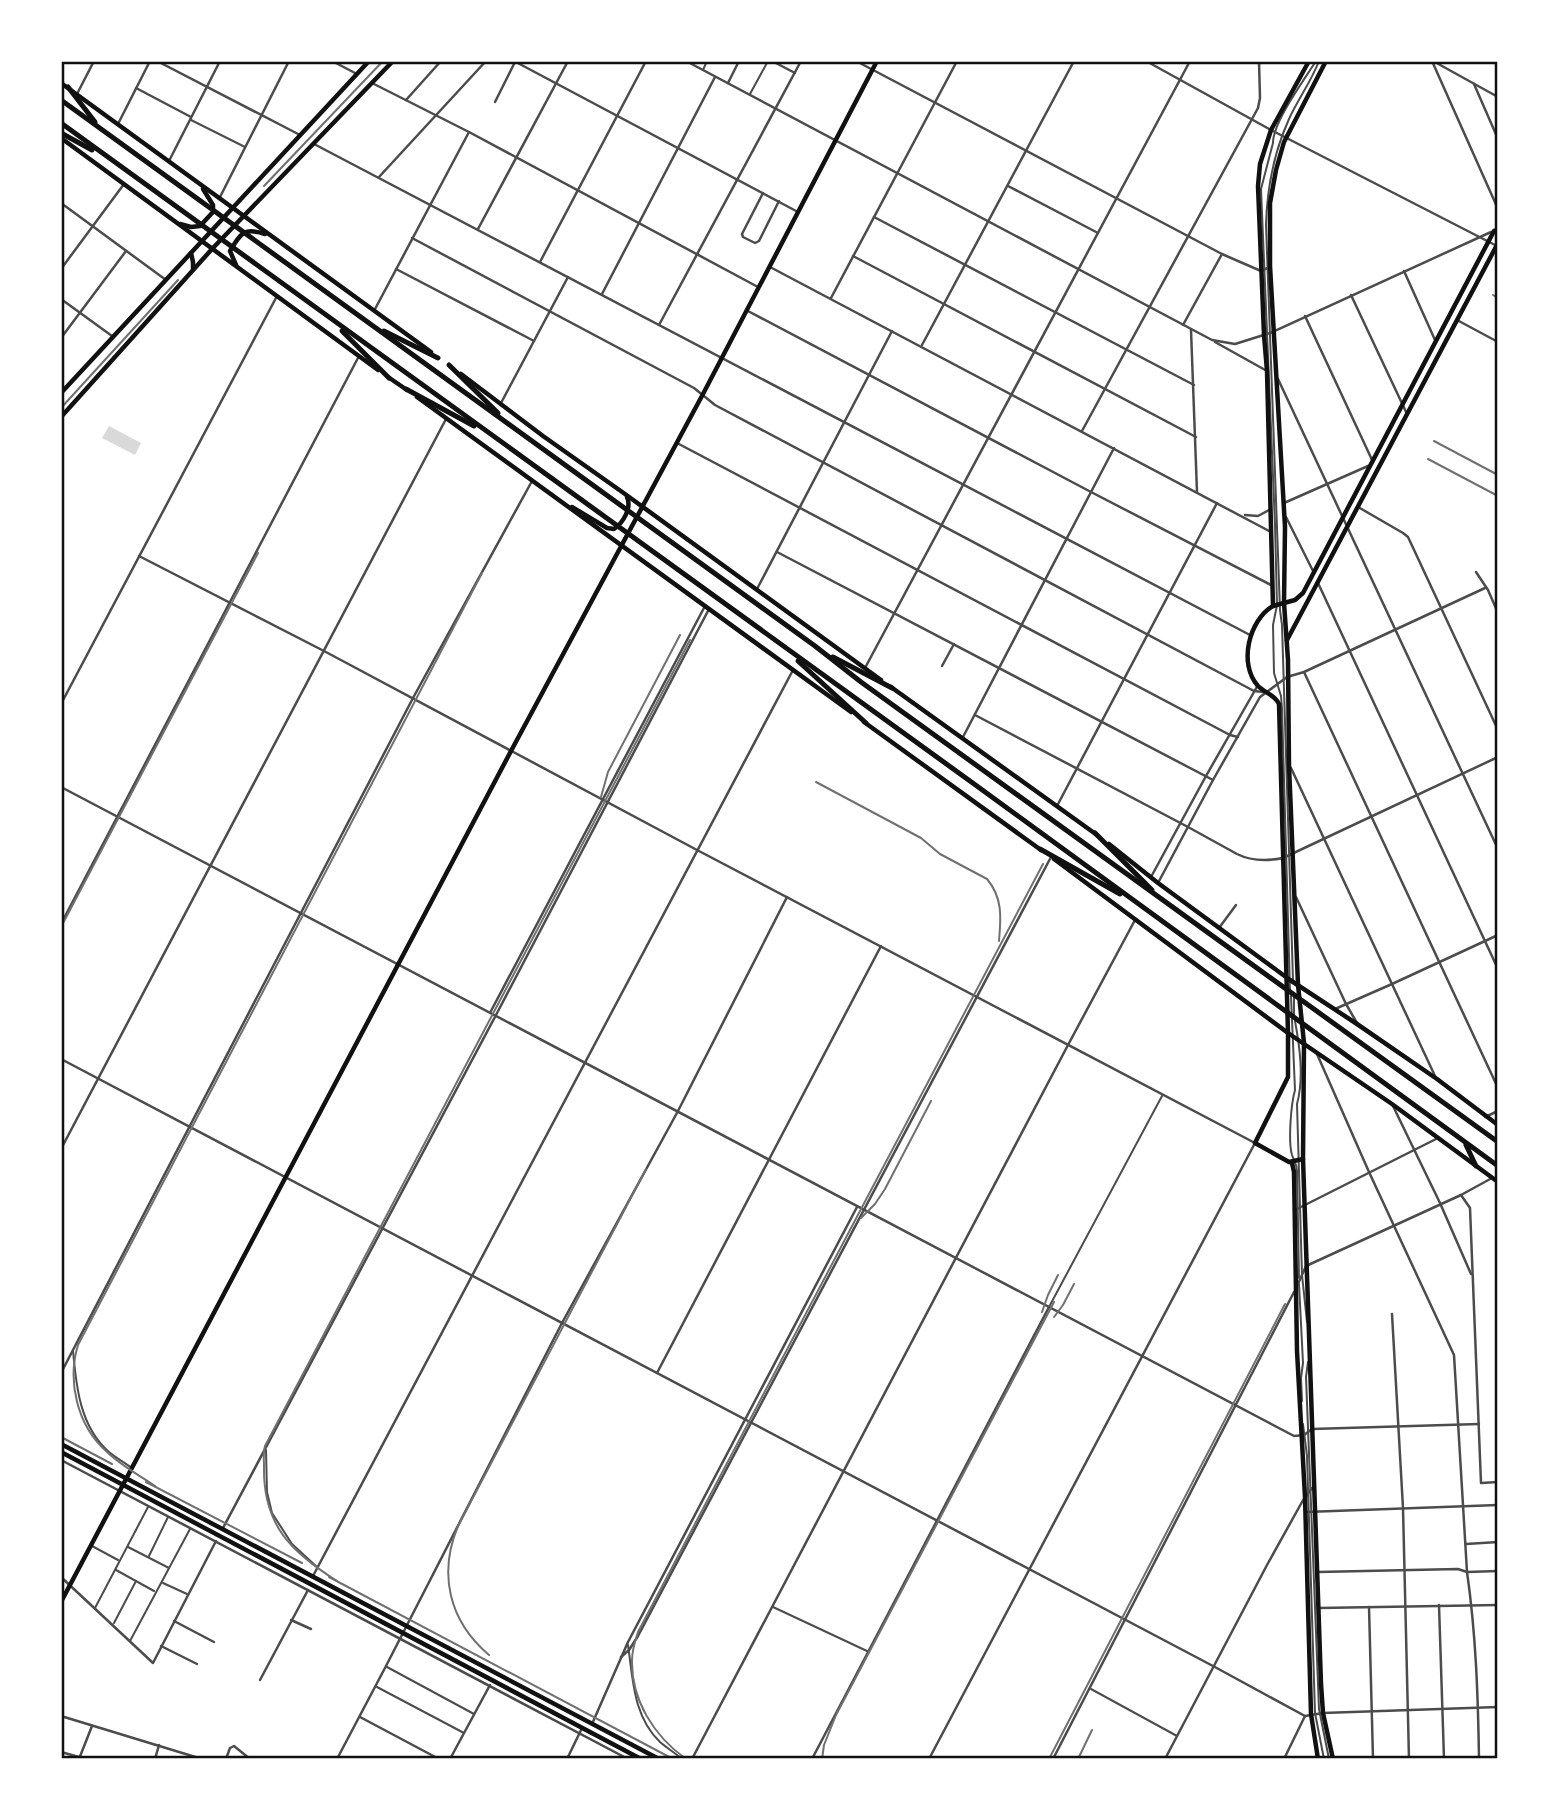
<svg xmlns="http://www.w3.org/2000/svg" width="1559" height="1820" font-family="'Asap Condensed',sans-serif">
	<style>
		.water { fill: #d9d9d9 }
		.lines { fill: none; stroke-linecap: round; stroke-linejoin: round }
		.service { stroke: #4c4c4c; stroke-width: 2 }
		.pedestrian { stroke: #4c4c4c; stroke-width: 2 }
		.minor { stroke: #4c4c4c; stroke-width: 2.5 }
		.secondary { stroke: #111; stroke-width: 4.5 }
		.primary { stroke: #111; stroke-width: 4.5 }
		.motorway { stroke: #111; stroke-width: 5 }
		.tram { stroke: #707070; stroke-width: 2 }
		.rail { stroke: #707070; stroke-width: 2 }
		.neatline { fill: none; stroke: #111; stroke-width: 2.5 }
	</style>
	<rect width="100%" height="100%" fill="#fff"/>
	<polygon class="water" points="109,426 141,443 135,455 102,438"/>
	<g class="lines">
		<g class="service">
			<path d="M1293,980L1282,625L1280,610L1266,225C1267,189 1274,152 1289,119C1298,99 1311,82 1319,61"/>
			<path d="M1290,990L1282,709L1281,696L1274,673L1273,625L1277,605L1275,524L1261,189L1273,143C1273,122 1304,80 1316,61"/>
			<path d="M1291,996L1295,1090C1291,1104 1288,1141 1292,1155C1294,1161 1297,1164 1297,1171L1299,1278"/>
			<polyline points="1294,996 1294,1015"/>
			<path d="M1295,1021C1300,1048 1304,1078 1297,1104L1302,1275L1307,1322"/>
			<polyline points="1299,1284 1303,1363 1301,1378 1302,1401"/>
			<polyline points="1049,1307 1162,1096"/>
			<path d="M73,1350C76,1386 80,1427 109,1452C116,1458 124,1462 132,1468"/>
			<polyline points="1308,1362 1306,1377 1319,1709 1329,1759"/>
			<polyline points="1303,1424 1307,1456 1315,1713 1324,1759"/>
			<polyline points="266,1450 267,1492 272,1513 292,1544 317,1567"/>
			<polyline points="773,1607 867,1651"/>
			<path d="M628,1645C633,1679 633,1716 660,1742C667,1748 675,1753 682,1759"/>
			<polyline points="1091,1689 1177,1736"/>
		</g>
		<g class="pedestrian">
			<polyline points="703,70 707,61"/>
			<polyline points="750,94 768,61"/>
			<polyline points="191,120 245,147"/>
			<polyline points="92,1546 118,1560"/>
			<polyline points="128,1547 169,1568"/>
			<polyline points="149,1556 168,1517"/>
			<polyline points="116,1570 154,1591"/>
			<polyline points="163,1583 187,1594"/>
			<polyline points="95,1608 148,1507"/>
			<polyline points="114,1623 136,1581"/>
			<polyline points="130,1641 190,1529"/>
			<polyline points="387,1667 474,1714"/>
			<polyline points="377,1687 464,1733"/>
		</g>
		<g class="minor">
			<polyline points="157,61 300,135"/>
			<polyline points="332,61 357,74"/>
			<polyline points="514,61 798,212"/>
			<polyline points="686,61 1212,340 1235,344 1270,333 1491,232"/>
			<polyline points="772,61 795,73"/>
			<polyline points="856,61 1222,254 1261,271 1270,267"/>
			<polyline points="1146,61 1271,130 1495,245"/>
			<polyline points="1432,61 1498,209"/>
			<polyline points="1433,61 1498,97"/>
			<polyline points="372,83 469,132 758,287"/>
			<polyline points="728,83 739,61"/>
			<polyline points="1474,84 1498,139"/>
			<polyline points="136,88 191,117"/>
			<polyline points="77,94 94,61"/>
			<polyline points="406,100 441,61"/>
			<polyline points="495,102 515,62"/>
			<polyline points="118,124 150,61"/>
			<polyline points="314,144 1250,635"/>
			<polyline points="169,161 220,61"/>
			<polyline points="379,177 486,61"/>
			<polyline points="1008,186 1098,233"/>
			<polyline points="763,193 742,234 743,237 755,243 759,241 779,201"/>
			<polyline points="219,199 289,61"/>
			<polyline points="61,203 166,280"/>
			<polyline points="874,217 1194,385"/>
			<polyline points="478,229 568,61"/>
			<polyline points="412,238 694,388 715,405 1254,691 1263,692"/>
			<polyline points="853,256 1196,437"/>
			<polyline points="540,262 646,61"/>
			<polyline points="770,267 1271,532"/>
			<polyline points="61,269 124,184"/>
			<polyline points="396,269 534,341"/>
			<polyline points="1404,271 1435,340"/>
			<polyline points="602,294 715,77"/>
			<polyline points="1351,295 1407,414"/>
			<polyline points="831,298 957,61"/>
			<polyline points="61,299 112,336"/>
			<polyline points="746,310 1091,492 1273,586"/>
			<polyline points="374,311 469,132"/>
			<polyline points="1305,316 1373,462"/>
			<polyline points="1457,320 1498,342"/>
			<polyline points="659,325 801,61"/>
			<polyline points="1183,325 1222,254"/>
			<polyline points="1191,330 1197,492"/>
			<polyline points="61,338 126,251"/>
			<polyline points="1215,342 1267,371"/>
			<polyline points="922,345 1074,61"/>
			<polyline points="1278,379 1498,849"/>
			<polyline points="501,403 568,277"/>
			<polyline points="1082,431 1258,108 1260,98 1259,61"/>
			<polyline points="677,443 1230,735 1238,737"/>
			<polyline points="1284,503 1368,466"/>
			<polyline points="1358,507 1403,533 1408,537 1498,730"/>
			<polyline points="1245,515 1258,516 1271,509"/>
			<polyline points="1286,517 1314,573"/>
			<polyline points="777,552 1213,780"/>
			<polyline points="139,556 324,651 697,850 1255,1143 929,1759"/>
			<polyline points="1476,572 1488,590 1498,613"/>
			<polyline points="1318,583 1498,969"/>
			<polyline points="757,589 892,331"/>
			<polyline points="942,666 954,644"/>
			<polyline points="865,668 1190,61"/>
			<polyline points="1304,672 1498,1088"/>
			<polyline points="61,704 277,296"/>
			<path d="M975,715L1188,827L1237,854C1251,861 1268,861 1283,858L1498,757"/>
			<polyline points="963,737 1114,448"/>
			<polyline points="1291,768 1435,1076"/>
			<polyline points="61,787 1294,1436 1304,1435 1312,1429 1479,1424"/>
			<polyline points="1057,806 1217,503"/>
			<polyline points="1151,877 1206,776 1258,685"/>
			<polyline points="1158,883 1213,780 1260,697 1287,677 1304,672 1485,588"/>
			<polyline points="1296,897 1346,1004 1357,1023"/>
			<polyline points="61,924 359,356"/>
			<polyline points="1219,928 1236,905"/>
			<polyline points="1335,1009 1392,984 1498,935"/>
			<polyline points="491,1011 705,606"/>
			<path d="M1317,1054L1369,1172L1454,1355L1467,1572C1476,1634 1478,1696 1479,1759"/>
			<polyline points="61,1059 1213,1666 1305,1716 1323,1713 1498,1707"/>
			<polyline points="1393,1106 1440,1203 1471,1274"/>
			<polyline points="1485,1117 1498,1111"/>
			<polyline points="61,1149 446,419"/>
			<polyline points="1461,1195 1470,1208 1481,1483 1498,1482"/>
			<polyline points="1295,1210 1438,1138"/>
			<polyline points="1297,1286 1306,1266 1461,1195 1492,1178"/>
			<polyline points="1392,1314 1403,1508 1409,1759"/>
			<polyline points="61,1373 413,698 532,481"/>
			<polyline points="657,1373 881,946"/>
			<polyline points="61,1460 628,1759"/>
			<polyline points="1306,1512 1498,1505"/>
			<polyline points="223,1528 496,1015 709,609"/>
			<polyline points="1466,1544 1498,1542"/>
			<polyline points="1318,1572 1458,1569 1467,1572 1498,1571"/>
			<polyline points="313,1576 793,670"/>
			<polyline points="61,1577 153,1663 216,1541"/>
			<polyline points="1439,1605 1444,1759"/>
			<polyline points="1369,1607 1373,1759"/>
			<polyline points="1319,1608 1498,1605"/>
			<polyline points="291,1620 311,1629"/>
			<polyline points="174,1621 214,1642"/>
			<polyline points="161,1646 197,1664"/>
			<polyline points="621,1657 629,1650 638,1636 1051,857"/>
			<polyline points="260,1680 308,1590"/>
			<polyline points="61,1716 202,1759"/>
			<polyline points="360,1717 439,1759"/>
			<polyline points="592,1724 628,1642 857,1207"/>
			<polyline points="61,1752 86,1759"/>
			<polyline points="79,1759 92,1726"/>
			<polyline points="155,1759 159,1745"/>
			<polyline points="226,1759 230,1748 234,1746 250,1759"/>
			<polyline points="337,1759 386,1666 562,1323 678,1111 787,897"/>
			<polyline points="450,1759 490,1685"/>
			<polyline points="567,1759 582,1728"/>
			<polyline points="692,1759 1068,1045 1135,920"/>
			<polyline points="812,1759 1049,1307"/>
			<polyline points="1053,1759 1294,1292"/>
			<polyline points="1165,1759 1267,1565 1302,1502 1312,1488"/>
			<polyline points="1284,1759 1305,1716"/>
		</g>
		<g class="secondary">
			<polyline points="61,83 431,352"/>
			<polyline points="61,138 378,370"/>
			<polyline points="180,224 191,227 200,226 213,212 213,205 203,189"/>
			<path d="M236,265L230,251C241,233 244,227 265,234"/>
			<polyline points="461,374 543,436 625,494 881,680"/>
			<polyline points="388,377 407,390"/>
			<polyline points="417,397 851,712"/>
			<path d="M572,507L607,528L614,529C623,523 632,508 627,497"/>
			<polyline points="1273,606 1295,600 1303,593 1494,231 1498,230"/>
			<polyline points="1287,640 1498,243"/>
			<polyline points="891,687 1097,835"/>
			<polyline points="864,722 1041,850"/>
			<polyline points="1109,844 1158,883 1290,980 1357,1024 1437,1079 1498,1125"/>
			<polyline points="1054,859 1288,1033 1392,1104 1498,1182"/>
			<polyline points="61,1444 659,1759"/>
			<polyline points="61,1452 641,1759"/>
		</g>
		<g class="primary">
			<polyline points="1326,61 1284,142 1276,170 1270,203 1270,266 1285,527 1284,603 1288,660 1289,765 1298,985 1304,1043 1303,1159 1321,1684 1323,1713 1333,1759"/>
			<polyline points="191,253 193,262 193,269"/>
			<polyline points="61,393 369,61"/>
			<polyline points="61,417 212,249 393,61"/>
			<path d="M1303,1159L1289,1162L1255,1143L1288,1077V1033L1279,704C1275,695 1265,693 1258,686C1238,664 1249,620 1273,606L1267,371L1264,335L1258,186L1260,164L1271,130L1309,61"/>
			<polyline points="1292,1163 1294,1172 1297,1351 1305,1497 1311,1714 1318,1759"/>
			<polyline points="61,1602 511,751 703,394 877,61"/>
		</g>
		<g class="motorway">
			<polyline points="68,87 95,122"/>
			<polyline points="61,100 815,646 861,682 1498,1142"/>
			<polyline points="61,123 981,789 1498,1166"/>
			<polyline points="61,133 92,150"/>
			<polyline points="342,331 389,378"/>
			<polyline points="384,331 438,358"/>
			<polyline points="449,365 498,413"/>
			<polyline points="406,389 474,426"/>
			<polyline points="833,657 892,688"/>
			<polyline points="798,661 866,723"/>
			<polyline points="1095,833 1152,890"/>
			<polyline points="1040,849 1120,894"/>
			<polyline points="1466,1145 1476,1166"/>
		</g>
		<g class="tram">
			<polyline points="264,186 383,61"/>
			<polyline points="61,408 178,280"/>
		</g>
		<g class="rail">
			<polyline points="1493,295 1498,298"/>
			<polyline points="1434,441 1498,475"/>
			<polyline points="1428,459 1498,496"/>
			<path d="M816,782L921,838L940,854L987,879C1003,898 1001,918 999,941"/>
			<polyline points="601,797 608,772 680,635"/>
			<polyline points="61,927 258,553"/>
			<polyline points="861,1218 875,1204 885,1189 931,1101"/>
			<polyline points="1042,1312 1048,1295 1058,1275"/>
			<polyline points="1054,1317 1063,1305 1074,1284"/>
			<polyline points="61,1437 112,1464"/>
			<polyline points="146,1482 302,1563"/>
			<path d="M155,1486C139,1475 120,1465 106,1451C77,1425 67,1381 78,1345L482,573"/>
			<polyline points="329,1577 673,1759"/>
			<path d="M337,1581C291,1552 263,1525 264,1467C264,1460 263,1453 265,1446L690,640"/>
			<path d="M489,1655C449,1621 438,1574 458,1526L646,1169"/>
			<path d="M686,1759C654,1736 631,1700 632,1660C632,1651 635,1641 638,1632L1043,864"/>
			<polyline points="822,1759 824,1745 836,1715 1054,1302"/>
			<polyline points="1049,1759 1285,1304"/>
			<polyline points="1078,1759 1092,1730"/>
		</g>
	</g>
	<rect width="1559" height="1820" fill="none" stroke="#ffffff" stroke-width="126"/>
	<rect x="63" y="63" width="1433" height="1694" class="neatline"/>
</svg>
